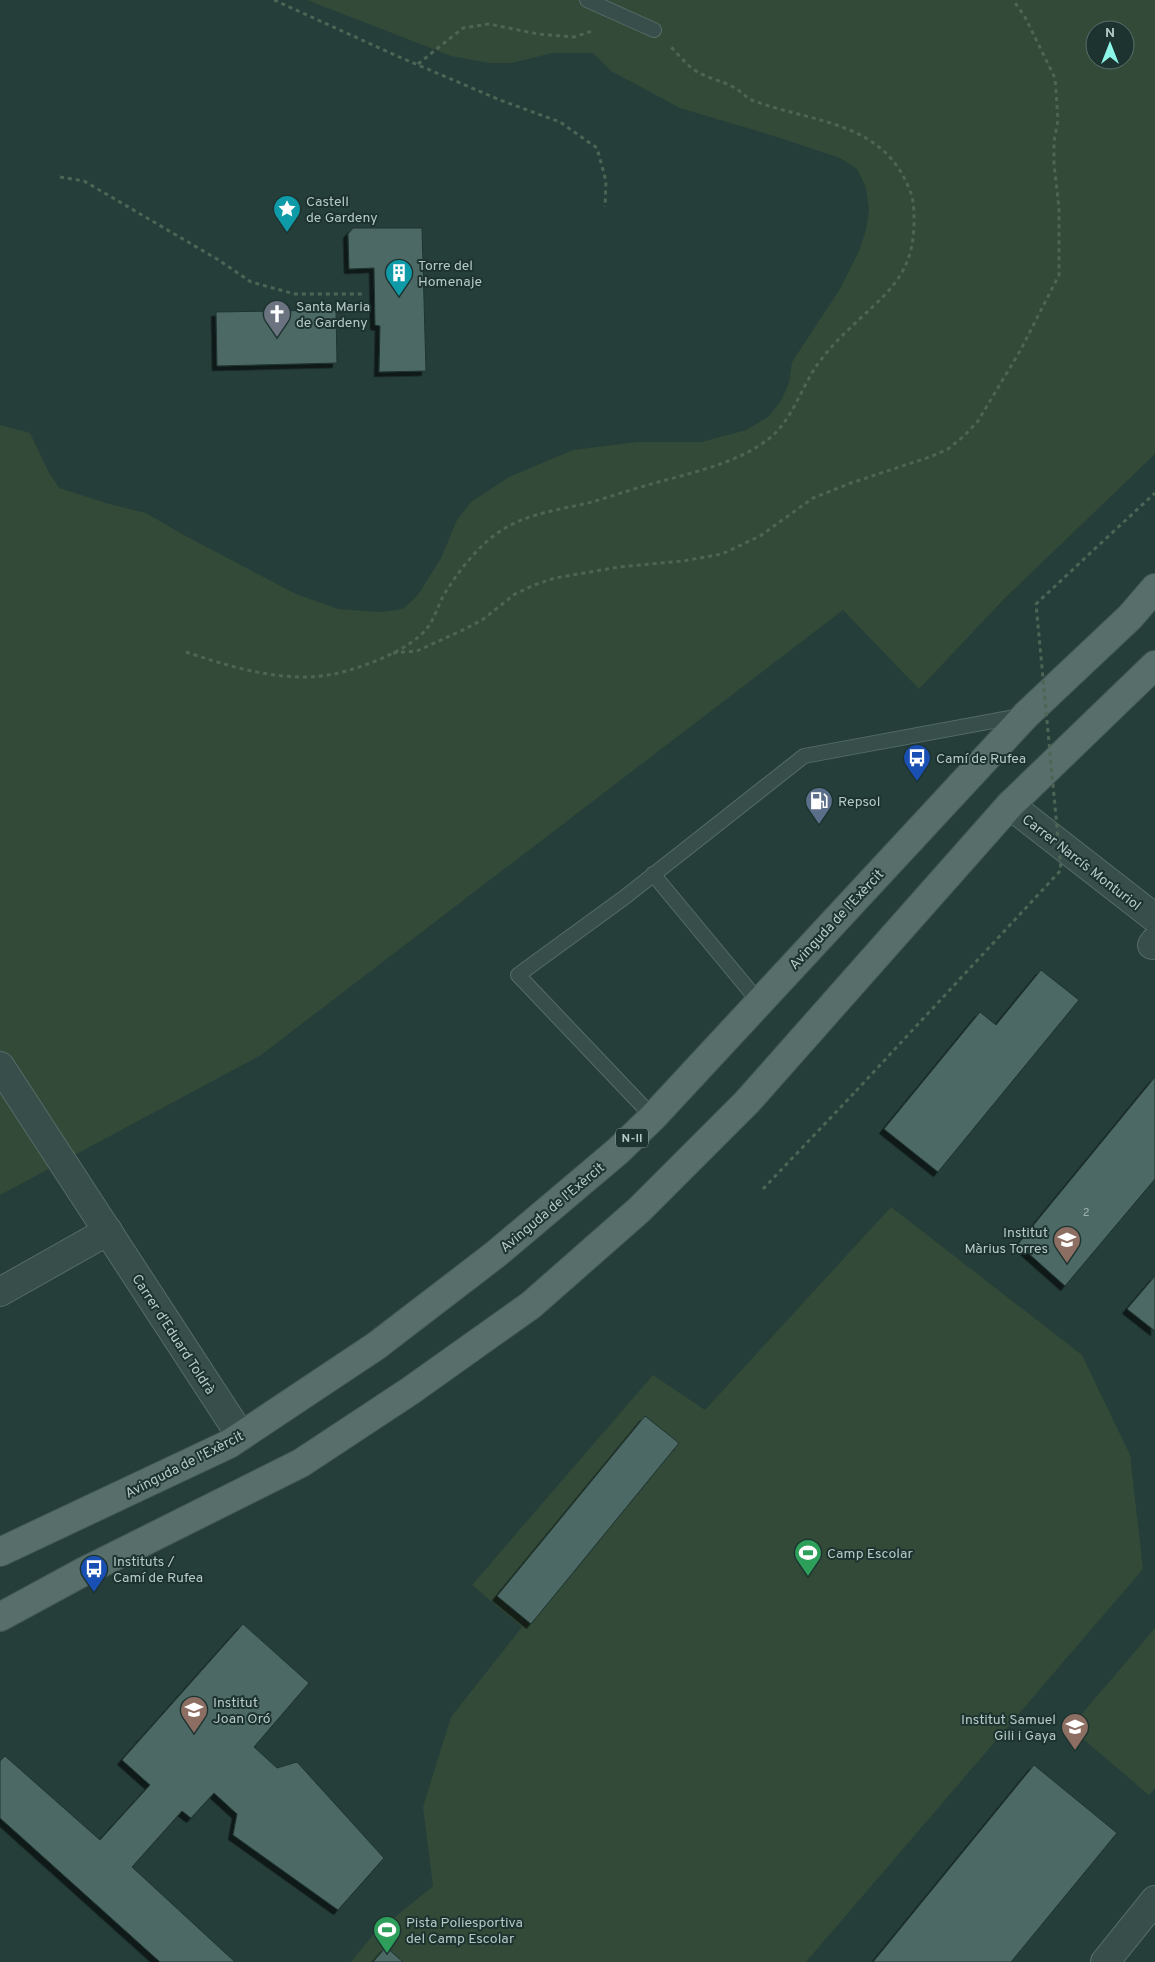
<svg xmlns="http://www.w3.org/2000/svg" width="1155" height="1962" font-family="Overpass,sans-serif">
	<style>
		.green { fill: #324a37; fill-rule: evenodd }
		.building { fill: #4e6965; stroke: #1f3532; filter: url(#shadow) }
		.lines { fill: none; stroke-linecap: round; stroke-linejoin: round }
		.lane-casing { stroke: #566c69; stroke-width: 16 }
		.street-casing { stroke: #566c69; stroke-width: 30 }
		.primary-casing { stroke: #455a57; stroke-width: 30 }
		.path { stroke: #4e6556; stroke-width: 3; stroke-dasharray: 4 4; stroke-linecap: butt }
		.lane { stroke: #384e4b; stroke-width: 14 }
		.street { stroke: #384e4b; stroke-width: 28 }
		.primary { stroke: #576e6a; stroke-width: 28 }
		.path-bridge { stroke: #4e6556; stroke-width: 3; stroke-dasharray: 4 4; stroke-linecap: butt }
		.labels { text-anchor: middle; stroke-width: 4; stroke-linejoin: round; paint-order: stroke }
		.number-label { font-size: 11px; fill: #9bb1ae }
		.shield { fill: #1d3330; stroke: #879c99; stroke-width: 1 }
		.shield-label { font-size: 12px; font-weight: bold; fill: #b5c9c6 }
		.poi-label { font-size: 14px; fill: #b5c9c6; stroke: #1d3330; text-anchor: start }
		.street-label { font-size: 14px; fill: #b5c9c6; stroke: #1d3330 }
	</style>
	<defs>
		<filter id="shadow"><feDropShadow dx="-4.5" dy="4.5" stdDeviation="0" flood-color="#0009"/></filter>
	</defs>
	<rect width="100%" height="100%" fill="#253e3a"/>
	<g class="green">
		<path d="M307,0H1155V454L1005,598L919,689L843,610L261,1055L0,1195V425L30,433L48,471L59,488L106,503L146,513L182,534L296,594L338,609L380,612L403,609L418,595L441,558L457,520L471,502L509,477L573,450L637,442H702L746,430L768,417L781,401L789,383L792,362L840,289L859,251L866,230L869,210L866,188L857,169L840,158L777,137L680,108L611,71L593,53H553L511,63H489L451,56ZM1095,30H1125V60H1095Z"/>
		<polygon points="891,1207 1082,1355 1130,1455 1143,1569 806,1962 351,1962 373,1935 433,1886 423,1807 451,1717 522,1627 472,1585 653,1375 705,1410"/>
		<polygon points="1155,1628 1155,1788 1149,1795 1070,1728"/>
	</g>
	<g class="building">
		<polygon points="353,228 422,228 426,371 379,372 380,326 375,325 374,268 349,269 348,234"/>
		<polygon points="336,310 337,363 217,366 216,312"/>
		<polygon points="1041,970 1079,1000 938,1172 884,1129 980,1012 996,1025"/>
		<polygon points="1155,1077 1155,1179 1065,1286 1018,1244"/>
		<polygon points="1155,1276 1155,1331 1127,1309"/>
		<polygon points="645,1416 679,1443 531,1624 497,1596"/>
		<polygon points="243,1624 309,1683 254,1747 277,1768 297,1762 384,1858 338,1910 233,1835 237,1814 214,1793 191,1818 182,1811 132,1867 235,1962 160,1962 0,1818 0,1761 5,1756 100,1840 150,1785 122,1760"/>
		<polygon points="1034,1765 1117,1833 1011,1962 873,1962"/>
		<polygon points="386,1947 403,1962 373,1962"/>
	</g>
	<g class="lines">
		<defs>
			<g id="lane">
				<polyline points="587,0 654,30"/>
				<polyline points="653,874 759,1002"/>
				<polyline points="653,1117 518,975 625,897 804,756 1020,716"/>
			</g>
			<g id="street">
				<polyline points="1010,805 1155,918"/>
				<polyline points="1152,945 1155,941"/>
				<polyline points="0,1066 241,1436"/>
				<polyline points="0,1292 108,1231"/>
				<polyline points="1105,1962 1155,1900"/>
			</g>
			<g id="primary">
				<polyline points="0,1552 229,1444 376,1346 496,1254 618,1151 653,1117 1026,715 1130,617 1155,588"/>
				<polyline points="0,1617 81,1573 301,1463 410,1391 531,1305 639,1210 747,1102 1010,805 1155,665"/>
			</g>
		</defs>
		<use href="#lane" class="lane-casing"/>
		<use href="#street" class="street-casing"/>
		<use href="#primary" class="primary-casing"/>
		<g class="path">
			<polyline points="274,0 397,56 500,100 560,122 597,148 606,181 605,207"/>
			<polyline points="418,64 463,28 489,24 538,34 574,37 592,31"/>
			<polyline points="60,177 84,181 217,259 251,282 295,294 364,294"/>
			<polyline points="1100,544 1155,493"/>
			<path d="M186,652C231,667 286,684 334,674C362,668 411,650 428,627C436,616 438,604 445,593C458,572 478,546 499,532C525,514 558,510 588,503C610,497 632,489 655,483C694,472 739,463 771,437C791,420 801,390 815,368C824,355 836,341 848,330C884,295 914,277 914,222C914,212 914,200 910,191C884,121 814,123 754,101C746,98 741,91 733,87C721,80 705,78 693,69C685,63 678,54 671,47"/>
			<polyline points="393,653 417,651 465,629 482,620 515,594 534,585 555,578 619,567 683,561 722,554 760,536 813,498 851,483 930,457 948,449 964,436 978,421 1020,351 1059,275 1059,208 1054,164 1054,141 1058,120 1055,78 1025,17 1013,0"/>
			<polyline points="763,1189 856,1091"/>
		</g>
		<use href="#lane" class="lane"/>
		<use href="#street" class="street"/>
		<use href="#primary" class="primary"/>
		<polyline class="path-bridge" points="856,1091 1061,870 1036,604 1100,544"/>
	</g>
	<defs>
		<symbol id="sight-pin" viewBox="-11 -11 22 30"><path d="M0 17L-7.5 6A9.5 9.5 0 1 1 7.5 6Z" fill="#0f9aa8" stroke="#1d3330"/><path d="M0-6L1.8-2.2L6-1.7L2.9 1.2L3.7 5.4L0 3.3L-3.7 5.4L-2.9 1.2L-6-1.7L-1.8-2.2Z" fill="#fff"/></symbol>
		<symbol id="building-pin" viewBox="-11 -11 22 30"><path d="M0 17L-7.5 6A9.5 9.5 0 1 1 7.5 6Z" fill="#0f9aa8" stroke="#1d3330"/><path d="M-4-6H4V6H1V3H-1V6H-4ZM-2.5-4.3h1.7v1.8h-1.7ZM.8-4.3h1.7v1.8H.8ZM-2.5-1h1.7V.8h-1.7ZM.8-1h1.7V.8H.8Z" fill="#fff"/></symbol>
		<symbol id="church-pin" viewBox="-11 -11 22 30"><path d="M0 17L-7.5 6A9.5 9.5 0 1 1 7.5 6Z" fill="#6b7280" stroke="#1d3330"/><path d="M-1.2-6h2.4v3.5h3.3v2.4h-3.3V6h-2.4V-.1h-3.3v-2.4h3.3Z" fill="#fff"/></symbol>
		<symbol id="bus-pin" viewBox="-11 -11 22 30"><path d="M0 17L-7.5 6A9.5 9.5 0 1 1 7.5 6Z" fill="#1a4fb4" stroke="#1d3330"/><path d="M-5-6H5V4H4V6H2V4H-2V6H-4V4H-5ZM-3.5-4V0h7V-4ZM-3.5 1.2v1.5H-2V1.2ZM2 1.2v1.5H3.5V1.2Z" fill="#fff"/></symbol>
		<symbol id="fuel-pin" viewBox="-11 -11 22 30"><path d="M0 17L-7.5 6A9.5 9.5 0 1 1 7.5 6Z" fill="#5c6f8a" stroke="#1d3330"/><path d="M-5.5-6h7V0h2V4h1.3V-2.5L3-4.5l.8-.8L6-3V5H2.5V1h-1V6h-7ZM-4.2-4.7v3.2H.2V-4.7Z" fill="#fff"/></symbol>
		<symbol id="school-pin" viewBox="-11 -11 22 30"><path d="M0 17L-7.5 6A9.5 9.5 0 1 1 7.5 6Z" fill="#8d6e63" stroke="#1d3330"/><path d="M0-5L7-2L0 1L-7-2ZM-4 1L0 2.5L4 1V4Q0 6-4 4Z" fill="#fff"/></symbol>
		<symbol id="stadium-pin" viewBox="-11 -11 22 30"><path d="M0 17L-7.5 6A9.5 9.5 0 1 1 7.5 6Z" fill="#2e9e5b" stroke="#1d3330"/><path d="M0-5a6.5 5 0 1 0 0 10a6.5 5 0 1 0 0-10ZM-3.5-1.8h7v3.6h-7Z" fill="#fff"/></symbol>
	</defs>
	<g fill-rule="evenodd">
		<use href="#sight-pin" x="271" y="193" width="32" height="43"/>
		<use href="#building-pin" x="383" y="257" width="32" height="43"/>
		<use href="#church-pin" x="261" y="298" width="32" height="43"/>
		<use href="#bus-pin" x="901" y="742" width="32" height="43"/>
		<use href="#fuel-pin" x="803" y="785" width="32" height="43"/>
		<use href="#school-pin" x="1051" y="1224" width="32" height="43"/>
		<use href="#stadium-pin" x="792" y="1537" width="32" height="43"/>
		<use href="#bus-pin" x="78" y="1553" width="32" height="43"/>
		<use href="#school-pin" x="178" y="1694" width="32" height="43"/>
		<use href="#school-pin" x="1059" y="1711" width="32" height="43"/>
		<use href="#stadium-pin" x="371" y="1914" width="32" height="43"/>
	</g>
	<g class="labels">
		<g class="number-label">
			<text x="1086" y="1216">2</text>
		</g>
		<rect class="shield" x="616" y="1128.5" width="32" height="19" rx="4"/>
		<g class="shield-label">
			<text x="632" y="1142">N-II</text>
		</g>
		<g class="poi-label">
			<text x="306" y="206">Castell<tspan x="306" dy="16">de Gardeny</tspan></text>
			<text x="418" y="270">Torre del<tspan x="418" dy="16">Homenaje</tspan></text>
			<text x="296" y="311">Santa Maria<tspan x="296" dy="16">de Gardeny</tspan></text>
			<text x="936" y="763">Camí de Rufea</text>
			<text x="838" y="806">Repsol</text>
			<text x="1048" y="1237" text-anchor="end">Institut<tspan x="1048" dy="16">Màrius Torres</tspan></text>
			<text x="827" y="1558">Camp Escolar</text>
			<text x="113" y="1566">Instituts /<tspan x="113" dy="16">Camí de Rufea</tspan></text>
			<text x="213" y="1707">Institut<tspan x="213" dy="16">Joan Oró</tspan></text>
			<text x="1056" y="1724" text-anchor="end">Institut Samuel<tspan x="1056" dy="16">Gili i Gaya</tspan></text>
			<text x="406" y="1927">Pista Poliesportiva<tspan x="406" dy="16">del Camp Escolar</tspan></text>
		</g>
		<g class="street-label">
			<text transform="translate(1082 862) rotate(38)" y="5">Carrer Narcís Monturiol</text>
			<text transform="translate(836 919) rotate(-47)" y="5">Avinguda de l'Exèrcit</text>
			<text transform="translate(552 1207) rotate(-40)" y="5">Avinguda de l'Exèrcit</text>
			<text transform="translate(174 1334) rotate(57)" y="5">Carrer d'Eduard Toldrà</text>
			<text transform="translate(184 1464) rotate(-27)" y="5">Avinguda de l'Exèrcit</text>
		</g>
	</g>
	<g transform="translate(1110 45)"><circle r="24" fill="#1d3330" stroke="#5a6f6c"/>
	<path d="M0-4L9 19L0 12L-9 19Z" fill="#8cf6e9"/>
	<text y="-8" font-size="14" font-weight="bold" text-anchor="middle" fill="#b5c9c6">N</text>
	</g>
</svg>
